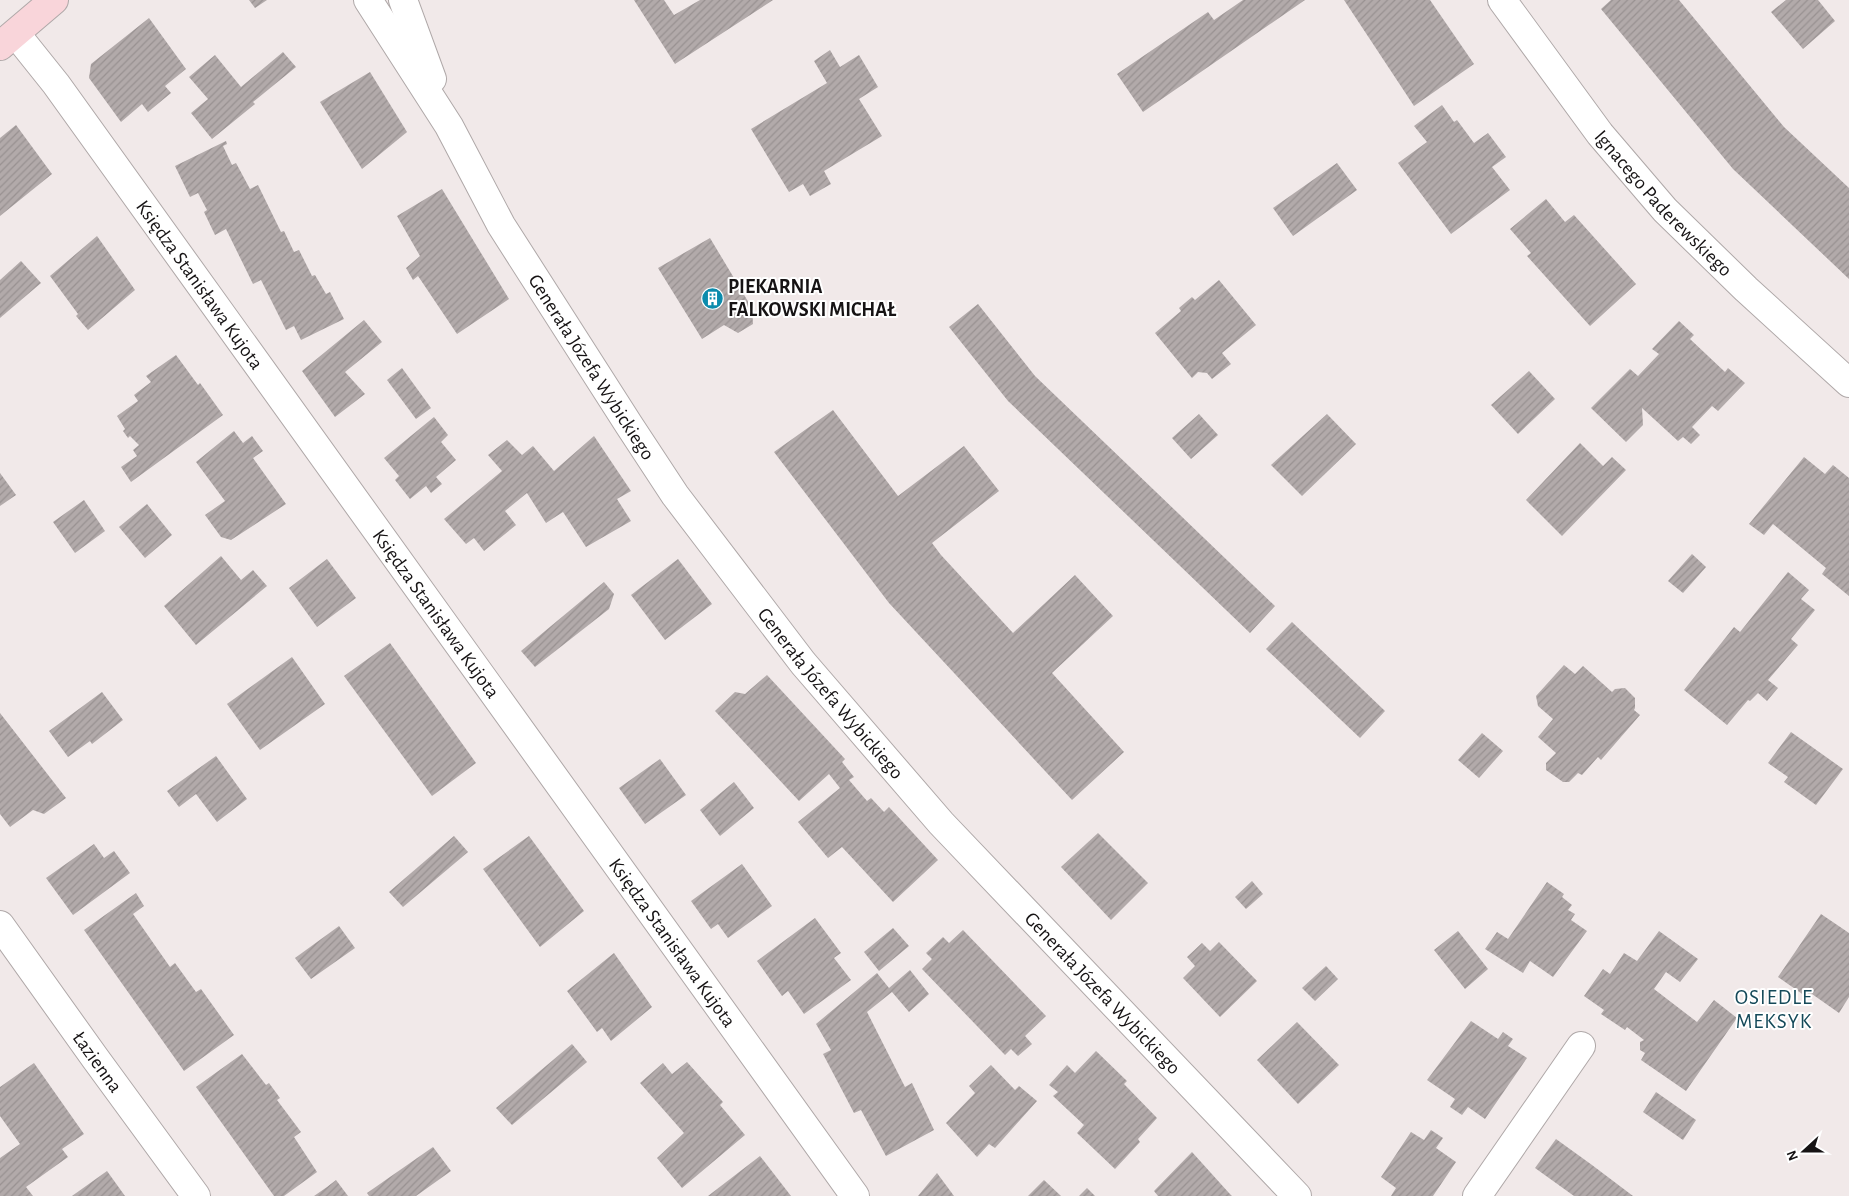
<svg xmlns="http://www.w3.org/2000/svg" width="1849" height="1196" font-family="'Alegreya Sans',sans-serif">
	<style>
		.building { fill: url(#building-hatch) }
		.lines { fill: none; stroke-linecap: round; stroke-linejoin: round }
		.street-casing { stroke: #afa8a8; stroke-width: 30 }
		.secondary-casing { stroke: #afa8a8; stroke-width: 30 }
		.street { stroke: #fff; stroke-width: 28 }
		.secondary { stroke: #f9d5da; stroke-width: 28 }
		.labels { text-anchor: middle; stroke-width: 4; stroke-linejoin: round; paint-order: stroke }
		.street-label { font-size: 20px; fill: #161314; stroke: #fff }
		.poi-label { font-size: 20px; font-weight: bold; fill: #161314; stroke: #fff; text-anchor: start }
		.neighbourhood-label { font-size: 21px; letter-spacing: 1px; fill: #154959; stroke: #fff }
	</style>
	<defs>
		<pattern id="building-hatch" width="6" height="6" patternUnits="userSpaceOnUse" patternTransform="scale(1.25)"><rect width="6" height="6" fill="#b2aaaa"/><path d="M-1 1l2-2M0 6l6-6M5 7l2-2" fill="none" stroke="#989191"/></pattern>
	</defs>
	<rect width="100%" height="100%" fill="#f1e9e9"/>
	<g class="building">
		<polygon points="249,0 267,0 255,8"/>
		<polygon points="634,0 664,0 674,15 700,0 773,0 675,64"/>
		<polygon points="1243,0 1305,0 1143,112 1117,74 1208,12 1214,20"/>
		<polygon points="1344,0 1430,0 1474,64 1414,106"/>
		<polygon points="1611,0 1679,0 1784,127 1849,188 1849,279 1733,169 1601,9"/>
		<polygon points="1786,0 1818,0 1835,21 1803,49 1771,12"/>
		<polygon points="149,18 186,69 165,86 171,93 148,112 142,104 121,122 89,78 91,64"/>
		<polygon points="830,50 840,67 859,55 878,87 859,99 882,136 824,171 831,184 810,196 803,184 789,192 751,129 827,83 814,61"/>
		<polygon points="283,52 296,67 253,102 255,104 212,139 191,113 208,99 189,77 215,55 241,87"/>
		<polygon points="370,72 407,132 362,169 320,102"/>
		<polygon points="1442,105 1454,122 1457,120 1474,143 1488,133 1506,157 1492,167 1510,190 1451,234 1398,163 1427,142 1414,126"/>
		<polygon points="16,125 52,174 0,216 0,138"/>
		<polygon points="226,141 227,144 223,146 232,165 236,163 250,189 258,185 281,232 284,231 294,252 299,250 312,276 315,275 326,294 330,292 344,319 301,340 294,326 286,330 261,280 253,284 226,229 215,235 204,212 207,210 198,193 190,197 175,166"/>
		<polygon points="1337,163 1357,190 1293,236 1273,208"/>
		<polygon points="442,189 509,299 457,334 418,276 413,280 406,268 420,256 397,216"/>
		<polygon points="1546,199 1565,222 1574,215 1636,284 1590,326 1527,256 1531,253 1510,229"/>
		<polygon points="97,236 135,290 88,330 76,316 78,314 50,276"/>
		<polygon points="710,238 752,308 753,324 738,333 724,325 702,339 658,268"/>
		<polygon points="21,261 41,283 0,318 0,280"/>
		<polygon points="1219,280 1256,325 1222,353 1231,364 1212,379 1207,373 1198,372 1192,378 1155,333 1181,311 1179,308 1192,297 1195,300"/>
		<polygon points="978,304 1035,376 1275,606 1250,633 1008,401 949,327"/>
		<polygon points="364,320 382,342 345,372 365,394 335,417 302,371"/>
		<polygon points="1679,321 1694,335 1690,339 1725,372 1728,368 1745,383 1718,411 1712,406 1692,427 1700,435 1691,444 1683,437 1678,441 1642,408 1643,425 1626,442 1591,408 1630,369 1638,376 1659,354 1652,349"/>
		<polygon points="176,355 198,385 200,383 223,415 131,482 121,467 137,456 133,450 139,445 130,436 128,438 123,431 125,429 117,416 138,401 134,395 151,382 146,376"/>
		<polygon points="402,368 431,408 416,419 387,380"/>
		<polygon points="1529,371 1555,399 1518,434 1491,405"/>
		<polygon points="833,410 898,496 964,446 999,491 932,543 941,555 1013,633 1075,575 1113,616 1052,673 1124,752 1072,800 889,603 774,452"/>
		<polygon points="1199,414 1218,435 1191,459 1172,438"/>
		<polygon points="1327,414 1356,444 1302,496 1271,465"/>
		<polygon points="434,417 448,435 441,442 456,460 436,477 442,484 431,493 426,486 410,499 395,480 399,476 384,458"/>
		<polygon points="234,431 243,443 252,436 263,451 253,458 286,504 231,540 221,537 205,515 225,501 196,462"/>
		<polygon points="594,436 631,491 617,499 631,521 586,547 563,512 546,523 527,493 505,511 516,525 484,551 474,538 466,544 444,519 502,471 488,455 507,440 522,455 533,446 554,471"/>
		<polygon points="1580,443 1603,466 1612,457 1626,470 1562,536 1526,500"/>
		<polygon points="1804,457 1825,474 1833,465 1849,478 1849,596 1822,574 1826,568 1773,524 1764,535 1749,524"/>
		<polygon points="0,473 16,495 0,506"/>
		<polygon points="84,500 105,531 75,553 53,522"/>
		<polygon points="147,504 172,535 145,558 119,527"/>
		<polygon points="1692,554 1706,567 1683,593 1668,581"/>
		<polygon points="221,556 241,580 253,570 267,586 196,645 164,606"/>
		<polygon points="327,559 356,598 317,627 289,588"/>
		<polygon points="678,559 712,604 665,640 631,595"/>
		<polygon points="1788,572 1809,590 1801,599 1815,610 1791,639 1798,645 1768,680 1778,688 1767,701 1758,693 1750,701 1748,700 1727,725 1684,690 1734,627 1740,632"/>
		<polygon points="604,582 614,594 609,609 535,667 521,651"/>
		<polygon points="1292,622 1385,711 1360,738 1266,649"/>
		<polygon points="390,643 476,763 432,796 344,676"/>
		<polygon points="292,657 325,704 260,750 227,704"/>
		<polygon points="1564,665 1575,674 1583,666 1612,692 1615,689 1625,688 1635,698 1635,708 1634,710 1640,715 1601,760 1598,757 1582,775 1578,773 1569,782 1563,782 1546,770 1546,763 1556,753 1538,737 1553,719 1538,706 1536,696"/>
		<polygon points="767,675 845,759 842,762 854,777 849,780 867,801 871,798 884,812 889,807 938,860 893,902 842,847 828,858 798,822 840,788 829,774 799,801 715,711 735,692 745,694"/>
		<polygon points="102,692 123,720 92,744 90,741 68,757 49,731"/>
		<polygon points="0,713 66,798 44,814 33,810 10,827 0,814"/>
		<polygon points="1791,732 1843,769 1816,805 1784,782 1788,777 1768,763"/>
		<polygon points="1482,733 1503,751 1479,778 1458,760"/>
		<polygon points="216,756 247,799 217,822 196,794 179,807 167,791"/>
		<polygon points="660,759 686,795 645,824 619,788"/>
		<polygon points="734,782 754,808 720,836 700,810"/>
		<polygon points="1098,833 1148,883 1111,920 1061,867"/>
		<polygon points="454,836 468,852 403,907 389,892"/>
		<polygon points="529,836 584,911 540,947 483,869"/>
		<polygon points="94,844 104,858 114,851 130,873 73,915 46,878"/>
		<polygon points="742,864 772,906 728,938 718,924 711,929 691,901"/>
		<polygon points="1252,881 1263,894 1246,909 1235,897"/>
		<polygon points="1547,882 1564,894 1562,897 1572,905 1568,910 1575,914 1571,920 1587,931 1553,977 1530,961 1523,973 1485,949 1497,932 1508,939"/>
		<polygon points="136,893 144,906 133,914 170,967 175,963 196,992 201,989 234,1035 184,1071 84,930"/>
		<polygon points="1821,914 1849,933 1849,997 1839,1013 1812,994 1808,998 1778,977"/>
		<polygon points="815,918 841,953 834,958 851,980 804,1014 788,991 782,996 757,961"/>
		<polygon points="339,926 355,948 311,979 295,958"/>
		<polygon points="893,928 909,946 879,971 864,952"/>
		<polygon points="963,930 1046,1016 1025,1036 1032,1044 1018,1056 1011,1049 1005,1055 922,969 932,959 926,953 943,937 949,943"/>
		<polygon points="1458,931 1488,969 1465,989 1434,950"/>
		<polygon points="1659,931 1698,959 1680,982 1666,972 1654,989 1697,1022 1714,1000 1737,1018 1686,1091 1641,1060 1645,1053 1640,1050 1640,1042 1644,1040 1627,1027 1625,1030 1601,1014 1604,1010 1584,996 1603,969 1610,974 1624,953 1637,961"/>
		<polygon points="1219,942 1257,981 1220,1017 1183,978 1195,966 1187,957 1202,943 1210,951"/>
		<polygon points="614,953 652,1007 611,1041 602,1028 597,1032 567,991"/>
		<polygon points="1326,966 1338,979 1315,1001 1302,988"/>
		<polygon points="910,970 929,994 909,1012 892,992 867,1012 905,1087 912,1083 934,1130 886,1156 861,1110 854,1113 823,1054 831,1050 816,1024 877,973 889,988"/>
		<polygon points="1471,1021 1498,1039 1503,1032 1513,1039 1508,1046 1527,1058 1485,1119 1468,1107 1462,1115 1450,1107 1455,1099 1427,1080"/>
		<polygon points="1297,1022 1339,1065 1298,1104 1257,1060"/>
		<polygon points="572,1044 587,1062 512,1125 496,1108"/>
		<polygon points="1096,1051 1127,1081 1124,1084 1157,1118 1138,1139 1140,1142 1115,1169 1077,1133 1084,1125 1053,1096 1058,1092 1049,1085 1067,1065 1075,1073"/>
		<polygon points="242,1054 266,1085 269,1083 280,1098 277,1100 301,1132 294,1137 317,1172 284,1196 274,1196 196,1087"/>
		<polygon points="687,1062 723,1102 720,1105 745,1135 682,1188 657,1158 684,1133 640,1083 663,1063 672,1074"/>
		<polygon points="34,1063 84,1134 62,1149 68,1157 26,1187 33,1196 0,1196 0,1158 20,1144 0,1116 0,1087"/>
		<polygon points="991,1065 1015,1090 1019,1086 1037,1101 995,1148 989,1144 977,1157 946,1123 975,1093 969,1086"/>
		<polygon points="1656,1092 1696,1120 1683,1140 1643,1112"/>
		<polygon points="1431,1130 1443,1138 1436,1148 1456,1162 1433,1196 1391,1196 1396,1188 1381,1177 1411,1132 1424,1140"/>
		<polygon points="1556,1139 1592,1165 1633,1196 1574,1196 1535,1168"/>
		<polygon points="433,1147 451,1171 416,1196 369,1196 367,1193"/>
		<polygon points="1192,1152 1229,1193 1232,1196 1158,1196 1154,1191"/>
		<polygon points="760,1156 791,1196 708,1196"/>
		<polygon points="107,1171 125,1196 72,1196"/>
		<polygon points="937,1173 954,1196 918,1196"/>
		<polygon points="336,1180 348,1196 314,1196 327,1187"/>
		<polygon points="1044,1180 1061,1196 1028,1196"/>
		<polygon points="1087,1188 1095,1196 1079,1196"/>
	</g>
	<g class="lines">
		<defs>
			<g id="street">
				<path id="s1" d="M368,0L449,126L501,225L629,425L675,495L803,663L941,823L1297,1196"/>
				<polyline points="403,0 432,79"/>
				<path id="s2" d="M1502,0L1600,134L1665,210L1746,289L1849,383"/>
				<path id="s3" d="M16,34L56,84L855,1196"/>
				<path id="s4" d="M0,925L95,1058L196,1196"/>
				<polyline points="1477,1196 1581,1046"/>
			</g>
			<polyline id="secondary" points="0,46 54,0"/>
		</defs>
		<use href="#street" class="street-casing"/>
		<use href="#secondary" class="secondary-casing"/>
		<use href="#street" class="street"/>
		<use href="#secondary" class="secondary"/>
	</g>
	<defs>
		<symbol id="building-disc" viewBox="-11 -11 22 22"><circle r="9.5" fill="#0b8bac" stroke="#fff"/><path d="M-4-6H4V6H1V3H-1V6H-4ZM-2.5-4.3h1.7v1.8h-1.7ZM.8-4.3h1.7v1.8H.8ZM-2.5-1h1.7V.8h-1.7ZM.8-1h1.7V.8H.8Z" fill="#fff"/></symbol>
	</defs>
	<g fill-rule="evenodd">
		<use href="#building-disc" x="700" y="286" width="25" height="25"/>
	</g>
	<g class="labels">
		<g class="street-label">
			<text dy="7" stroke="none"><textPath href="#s2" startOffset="260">Ignacego Paderewskiego</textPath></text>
			<text dy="7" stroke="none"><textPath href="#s3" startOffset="311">Księdza Stanisława Kujota</textPath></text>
			<text dy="7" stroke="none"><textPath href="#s1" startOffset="430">Generała Józefa Wybickiego</textPath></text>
			<text dy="7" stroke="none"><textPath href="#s3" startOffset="716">Księdza Stanisława Kujota</textPath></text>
			<text dy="7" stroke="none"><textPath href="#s1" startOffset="835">Generała Józefa Wybickiego</textPath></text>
			<text dy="7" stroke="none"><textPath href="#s3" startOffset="1121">Księdza Stanisława Kujota</textPath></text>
			<text dy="7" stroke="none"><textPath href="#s1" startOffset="1240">Generała Józefa Wybickiego</textPath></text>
			<text dy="7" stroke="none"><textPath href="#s4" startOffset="168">Łazienna</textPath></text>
		</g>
		<g class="poi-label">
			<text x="728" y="293">PIEKARNIA<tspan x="728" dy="23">FALKOWSKI MICHAŁ</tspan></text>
		</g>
		<g class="neighbourhood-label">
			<text x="1774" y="1004">OSIEDLE<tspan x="1774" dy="24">MEKSYK</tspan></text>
		</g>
	</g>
	<g transform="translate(1804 1151) rotate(249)" stroke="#ffffff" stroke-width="4" paint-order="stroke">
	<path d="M0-4L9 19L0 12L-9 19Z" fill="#161314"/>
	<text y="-8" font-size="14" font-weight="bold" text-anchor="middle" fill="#161314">N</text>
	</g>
</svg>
